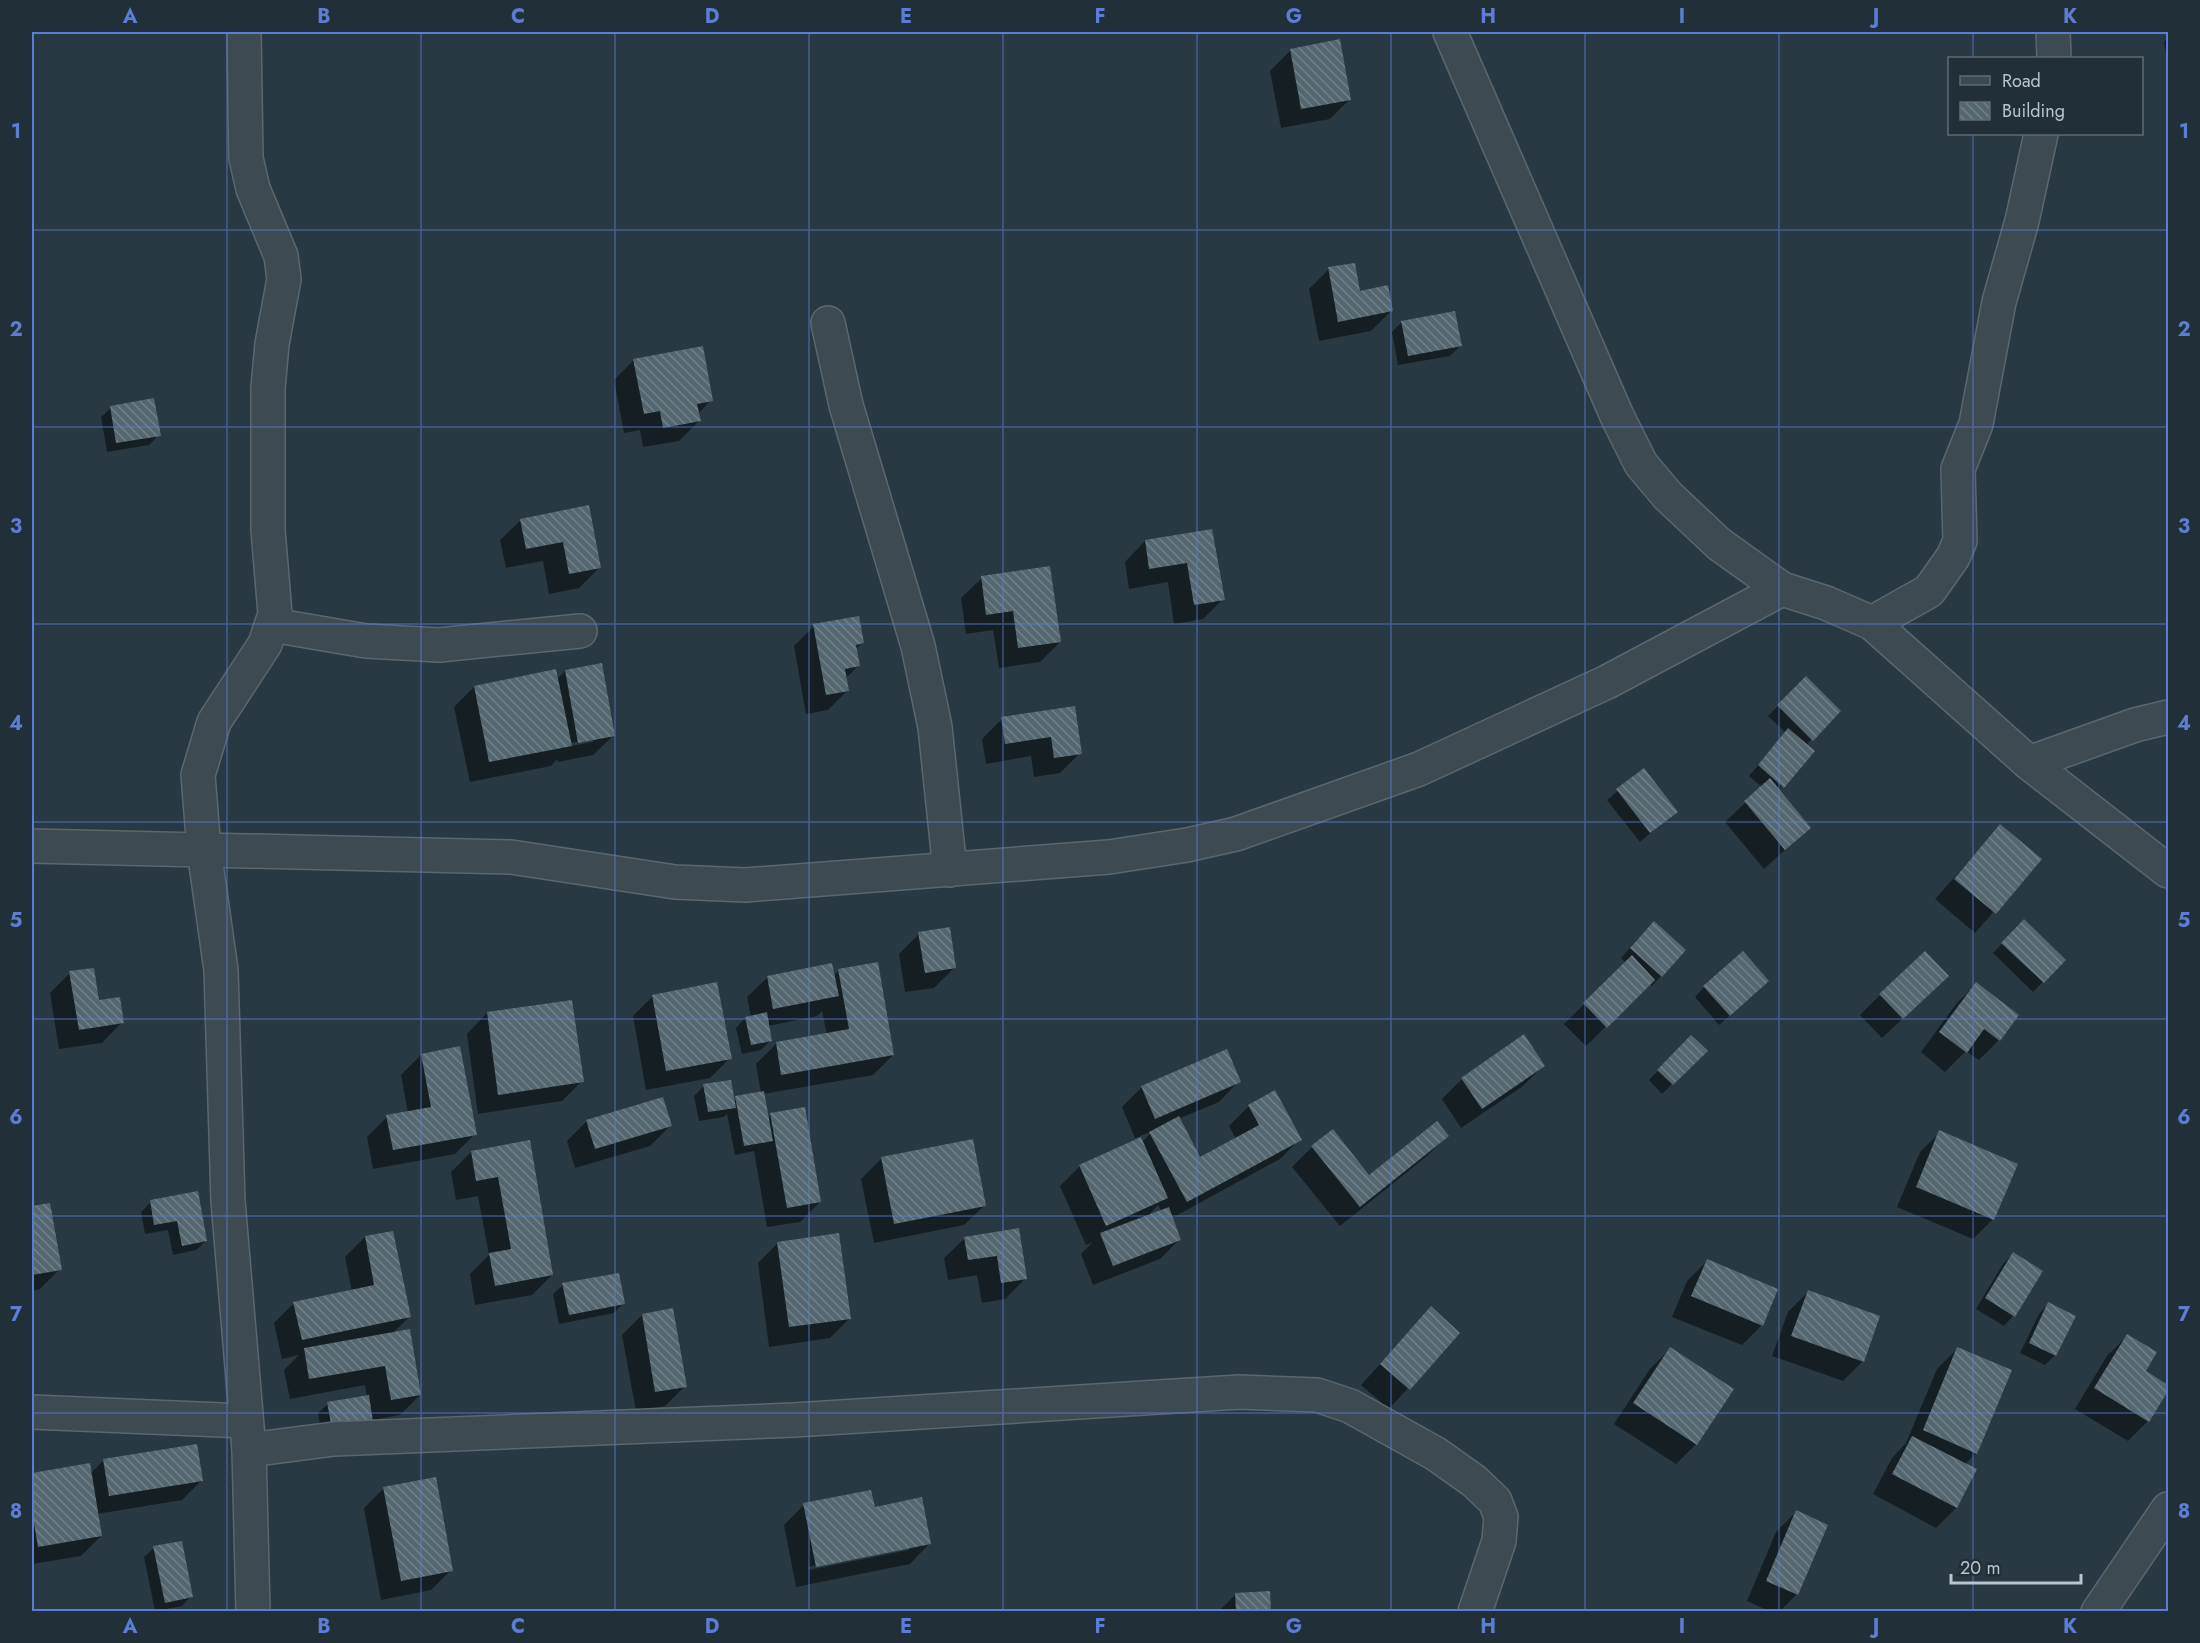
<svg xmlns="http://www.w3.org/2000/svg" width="2200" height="1643" font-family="Jost,sans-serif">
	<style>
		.shadow { fill: #0007; fill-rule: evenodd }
		.building { fill: url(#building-back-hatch) }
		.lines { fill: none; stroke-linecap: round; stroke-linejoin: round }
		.minor-casing { stroke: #5b6770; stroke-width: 36 }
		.minor { stroke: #3d4a52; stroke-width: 33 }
		.grid { fill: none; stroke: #5c7dd3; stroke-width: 1.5; stroke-opacity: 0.55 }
		.neatline { fill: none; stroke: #5c7dd3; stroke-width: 2 }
		.grid-label { font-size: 20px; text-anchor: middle; font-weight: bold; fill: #5c7dd3 }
	</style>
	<defs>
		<pattern id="building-back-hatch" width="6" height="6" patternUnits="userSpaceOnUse" patternTransform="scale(1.5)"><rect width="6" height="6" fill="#54666f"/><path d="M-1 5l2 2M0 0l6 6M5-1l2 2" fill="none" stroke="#728189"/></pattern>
	</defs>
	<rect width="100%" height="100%" fill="#283943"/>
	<g class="shadow">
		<polygon points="2168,38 2168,65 2164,42"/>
		<polygon points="1290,51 1350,99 1330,119 1281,128 1270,71"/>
		<polygon points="1329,269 1359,293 1391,311 1371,331 1319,341 1309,289"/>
		<polygon points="1402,322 1460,346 1450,356 1398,365 1392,332"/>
		<polygon points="634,360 711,400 698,414 699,421 679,441 643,447 640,430 624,433 614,380"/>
		<polygon points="111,408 159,435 149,445 107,452 101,417"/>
		<polygon points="587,507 599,568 579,588 549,594 543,561 506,568 500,540 521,520"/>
		<polygon points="1211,531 1223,599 1203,619 1174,624 1168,582 1129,589 1125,562 1145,541"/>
		<polygon points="982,578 1060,642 1040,662 999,668 993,630 966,634 961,598"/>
		<polygon points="814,626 862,643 855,650 858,666 846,678 848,690 828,710 806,714 794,646"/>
		<path d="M565,671L614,735L593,755L558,762L557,759L551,766L470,782L454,707L474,687L557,679ZM593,739V742L571,746L570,743Z"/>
		<polygon points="1806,678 1839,711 1806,745 1779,791 1809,828 1764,869 1725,822 1762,787 1749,776 1786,733 1768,716"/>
		<polygon points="1073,707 1080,753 1060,773 1034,777 1031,756 986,764 982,739 1002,719"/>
		<polygon points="1643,770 1676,811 1640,842 1607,800"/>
		<polygon points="2000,826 2040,859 1975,933 1935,899"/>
		<polygon points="2024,921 2064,960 2033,992 1993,953"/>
		<polygon points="1644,932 1661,976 1652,986 1649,984 1586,1046 1564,1024 1626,963 1621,958"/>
		<polygon points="919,934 954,968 934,988 905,992 899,954"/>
		<polygon points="839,971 893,1055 873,1075 763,1094 768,1118 771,1115 820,1202 800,1222 767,1227 754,1151 735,1155 727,1114 724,1117 699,1121 694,1096 704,1086 733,1101 761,1093 756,1064 776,1044 827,1035 822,1011 817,1016 768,1026 771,1040 761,1050 742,1054 736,1028 745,1018 751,1017 747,997 768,977 833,976"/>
		<polygon points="70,973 122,1022 102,1043 59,1049 50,993"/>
		<polygon points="1976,984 1999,1040 1979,1060 1966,1051 1945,1072 1921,1052 1956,1004"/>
		<polygon points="1704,987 1758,991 1719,1025 1695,997"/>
		<polygon points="1880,995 1927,996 1882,1038 1860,1015"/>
		<polygon points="653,996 730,1058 710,1078 646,1090 633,1016"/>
		<polygon points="487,1013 582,1081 562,1101 478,1114 467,1034"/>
		<polygon points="1691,1037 1705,1051 1662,1094 1649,1080"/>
		<polygon points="421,1055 475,1134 455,1154 373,1169 367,1137 387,1117 408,1113 401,1075"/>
		<polygon points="1543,1066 1523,1086 1461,1128 1442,1099 1462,1079"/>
		<path d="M1239,1081L1219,1102L1178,1119L1200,1159L1236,1139L1229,1126L1249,1106L1300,1139L1280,1159L1172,1218L1180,1239L1160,1259L1093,1285L1081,1254L1093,1242L1086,1245L1060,1186L1080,1166L1142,1142L1153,1131L1135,1138L1122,1107L1142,1087ZM1158,1205L1162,1212L1147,1217Z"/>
		<polygon points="587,1121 670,1126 650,1146 575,1168 567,1141"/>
		<polygon points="1940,1132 1993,1219 1973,1239 1897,1207 1920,1152"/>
		<polygon points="1447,1136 1427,1156 1340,1226 1292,1167 1312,1147 1369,1177"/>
		<polygon points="528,1142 552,1275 532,1295 475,1305 470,1274 489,1255 478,1196 456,1200 451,1172 471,1152"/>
		<polygon points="882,1158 985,1205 964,1225 874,1243 861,1179"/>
		<polygon points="151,1202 206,1241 196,1250 173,1255 168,1230 145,1234 141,1212"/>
		<polygon points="49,1204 60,1269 40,1289 32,1291 32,1207"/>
		<polygon points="1017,1230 1025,1279 1005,1299 982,1303 977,1275 948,1280 944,1258 965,1238"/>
		<polygon points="365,1237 409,1317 392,1334 420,1395 400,1415 371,1420 322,1438 318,1413 328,1404 367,1397 365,1385 290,1399 284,1370 299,1355 282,1359 274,1323 294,1303 352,1292 345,1257"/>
		<polygon points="778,1243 850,1318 830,1338 769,1347 758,1263"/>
		<polygon points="2013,1254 2013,1316 2004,1326 1976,1309 2003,1264"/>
		<polygon points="1707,1261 1762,1325 1742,1345 1672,1317 1687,1281"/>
		<polygon points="563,1285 624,1303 614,1313 559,1324 553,1294"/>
		<polygon points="1808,1292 1863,1361 1843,1381 1772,1356 1788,1312"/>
		<polygon points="2048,1304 2055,1355 2045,1365 2020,1353 2039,1314"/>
		<polygon points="1431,1308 1458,1333 1389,1409 1361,1385"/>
		<polygon points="642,1315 685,1386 665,1406 636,1411 622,1335"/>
		<polygon points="2127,1336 2144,1372 2168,1387 2148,1421 2128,1441 2075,1409 2107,1356"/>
		<polygon points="1670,1349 1696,1444 1676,1464 1614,1424 1650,1369"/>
		<polygon points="1957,1349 1976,1453 1964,1465 1975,1470 1956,1508 1936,1528 1873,1494 1892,1458 1906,1443 1937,1369"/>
		<polygon points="103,1461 202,1480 182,1500 97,1514 101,1536 81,1556 32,1564 32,1474 89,1465 90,1474"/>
		<polygon points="384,1488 451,1570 431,1590 381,1600 364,1508"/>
		<path d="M804,1505L874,1509L930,1543L910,1564L796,1587L784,1525ZM909,1547V1550L809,1570L808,1567Z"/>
		<polygon points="1796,1512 1797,1594 1779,1612 1771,1612 1747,1601 1776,1532"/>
		<polygon points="154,1548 191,1596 182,1606 155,1611 144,1557"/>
		<polygon points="1236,1594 1270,1612 1218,1612"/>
	</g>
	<g class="building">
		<polygon points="1340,39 1351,100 1301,109 1290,49"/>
		<polygon points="1355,263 1360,291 1388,285 1393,311 1338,322 1328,267"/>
		<polygon points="1455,311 1462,346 1408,356 1401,321"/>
		<polygon points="703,346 713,401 697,404 701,421 663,428 660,411 644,414 633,359"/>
		<polygon points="154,398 161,436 116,443 110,406"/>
		<polygon points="589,505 601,568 569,574 563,542 526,549 520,519"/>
		<polygon points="1212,529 1225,600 1194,605 1187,563 1149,569 1145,540"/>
		<polygon points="1050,566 1061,642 1018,648 1013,611 986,615 981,576"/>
		<polygon points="859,616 864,643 856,645 860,666 845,669 849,691 826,695 813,624"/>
		<polygon points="602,663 615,736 578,743 565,670"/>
		<polygon points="556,669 572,746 489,762 474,686"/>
		<polygon points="1806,676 1841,711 1813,741 1777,705"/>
		<polygon points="1075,706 1082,754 1054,758 1051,737 1005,744 1001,717"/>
		<polygon points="1788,728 1815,751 1784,788 1758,765"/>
		<polygon points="1644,768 1678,812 1650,833 1616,789"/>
		<polygon points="1770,778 1811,828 1785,850 1744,801"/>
		<polygon points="2000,824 2042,859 1996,914 1954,879"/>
		<polygon points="2024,919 2066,960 2044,983 2001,943"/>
		<polygon points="1654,921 1686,950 1662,977 1630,948"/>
		<polygon points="950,927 956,968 925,973 918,932"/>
		<polygon points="1743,951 1769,981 1730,1016 1703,986"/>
		<polygon points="1925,951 1949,976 1903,1019 1879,994"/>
		<polygon points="1632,955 1655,980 1607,1028 1583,1003"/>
		<polygon points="878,962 894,1055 781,1075 776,1042 849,1029 838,969"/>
		<polygon points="832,963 839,996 773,1009 767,976"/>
		<polygon points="94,968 99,1000 120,997 124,1023 79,1030 69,971"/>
		<polygon points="717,982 732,1059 666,1071 652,995"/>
		<polygon points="1976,982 2019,1015 2000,1041 1984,1029 1967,1053 1939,1032"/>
		<polygon points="572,1000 584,1082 498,1095 487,1012"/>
		<polygon points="767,1012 772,1041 751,1045 745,1017"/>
		<polygon points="1524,1034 1545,1066 1482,1109 1461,1078"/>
		<polygon points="1691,1035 1708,1051 1673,1085 1657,1070"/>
		<polygon points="460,1046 477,1135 393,1150 386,1115 431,1107 421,1054"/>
		<polygon points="1227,1049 1241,1082 1155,1119 1141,1086"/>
		<polygon points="731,1080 736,1108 708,1112 703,1084"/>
		<polygon points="1275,1090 1302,1140 1187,1202 1149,1132 1179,1116 1200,1157 1259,1125 1248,1105"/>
		<polygon points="764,1091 773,1141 744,1146 735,1096"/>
		<polygon points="663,1097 672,1126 595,1149 586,1120"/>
		<polygon points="805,1107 821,1202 787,1208 770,1113"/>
		<polygon points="1437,1121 1449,1136 1360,1207 1311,1146 1333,1129 1369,1175"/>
		<polygon points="1939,1130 2018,1164 1994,1220 1916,1187"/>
		<polygon points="1141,1137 1168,1198 1106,1226 1079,1165"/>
		<polygon points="973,1139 986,1206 894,1224 881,1157"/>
		<polygon points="530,1140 553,1275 495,1286 489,1253 511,1249 498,1177 476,1181 471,1151"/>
		<polygon points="198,1191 207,1241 182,1246 177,1221 154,1225 150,1200"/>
		<polygon points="50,1203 62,1270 32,1275 32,1206"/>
		<polygon points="1169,1207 1181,1240 1113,1266 1100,1233"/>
		<polygon points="1019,1228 1027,1279 1001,1283 997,1256 968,1260 964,1237"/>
		<polygon points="393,1231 411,1317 302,1340 293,1302 374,1285 365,1236"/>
		<polygon points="839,1233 851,1319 789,1327 777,1242"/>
		<polygon points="2013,1252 2043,1271 2015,1317 1985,1298"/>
		<polygon points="1707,1259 1778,1289 1763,1326 1691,1296"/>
		<polygon points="619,1273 625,1304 569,1315 562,1283"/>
		<polygon points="1808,1290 1880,1316 1864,1362 1791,1336"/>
		<polygon points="2048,1302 2076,1316 2056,1356 2029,1343"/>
		<polygon points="1431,1306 1460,1333 1410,1390 1380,1364"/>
		<polygon points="673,1308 687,1387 655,1392 642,1314"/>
		<polygon points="410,1329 421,1395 391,1400 385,1366 309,1379 304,1348"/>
		<polygon points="2127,1334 2157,1352 2146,1371 2168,1385 2168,1391 2149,1422 2094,1388"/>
		<polygon points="1670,1347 1734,1389 1697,1445 1633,1403"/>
		<polygon points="1957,1347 2012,1370 1977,1454 1923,1430"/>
		<polygon points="369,1395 373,1422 332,1429 327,1402"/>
		<polygon points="1912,1436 1977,1469 1957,1508 1892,1474"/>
		<polygon points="197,1444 203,1481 109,1496 103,1459"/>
		<polygon points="90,1463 102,1536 38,1547 32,1511 32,1473"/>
		<polygon points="436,1477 453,1571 401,1581 383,1487"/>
		<polygon points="871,1490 875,1507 922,1497 931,1544 816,1567 803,1503"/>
		<polygon points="1796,1510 1828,1525 1798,1595 1766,1581"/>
		<polygon points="182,1541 193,1597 165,1603 153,1546"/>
		<polygon points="1270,1591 1271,1612 1236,1612 1235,1593"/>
	</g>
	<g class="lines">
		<defs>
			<g id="minor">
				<polyline points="244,32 246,158 253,189 281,256 284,279 272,344 268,388 268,530 275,614 265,644 214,722 198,775 204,850 221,970 228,1201 249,1450 253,1612"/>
				<polyline points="1450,32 1617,416 1641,464 1668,496 1719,544 1782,589 1826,603 1872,623 2029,763 2168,871"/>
				<polyline points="2053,32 2054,58"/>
				<polyline points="828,323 846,405 918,646 935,727 950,870"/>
				<polyline points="1872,623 1929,591 1953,557 1960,541 1958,469 1976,424 1999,302 2022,221 2041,134"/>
				<polyline points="272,625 366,641 439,645 580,631"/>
				<polyline points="2029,763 2135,725 2168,717"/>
				<polyline points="32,846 511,857 675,882 745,885 1109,857 1187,845 1236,834 1419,769 1607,682 1782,589"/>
				<polyline points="32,1412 246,1421"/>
				<polyline points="249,1450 334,1439 794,1420 1239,1392 1317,1395 1350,1406 1436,1454 1474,1481 1495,1501 1501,1517 1499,1541 1475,1612"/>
				<polyline points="2098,1612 2168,1509"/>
			</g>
		</defs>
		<use href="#minor" class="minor-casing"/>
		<use href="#minor" class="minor"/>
	</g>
	<path class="grid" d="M227,32V1612M421,32V1612M615,32V1612M809,32V1612M1003,32V1612M1197,32V1612M1391,32V1612M1585,32V1612M1779,32V1612M1973,32V58M1973,134V1612M32,230H2168M32,427H2168M32,624H2168M32,822H2168M32,1019H2168M32,1216H2168M32,1413H2168"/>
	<rect width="2200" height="1643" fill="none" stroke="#212f38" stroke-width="66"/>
	<rect x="1948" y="57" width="195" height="78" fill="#212f38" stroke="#5e6b73" stroke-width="1.5"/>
	<rect x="1960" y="76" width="30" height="9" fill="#3d4a52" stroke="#5e6b73" stroke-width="1.5"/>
	<text x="2002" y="87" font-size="18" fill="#bac4cc">Road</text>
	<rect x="1960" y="102" width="30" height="18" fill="url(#building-back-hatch)" stroke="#5e6b73" stroke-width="1.5"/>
	<text x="2002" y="117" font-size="18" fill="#bac4cc">Building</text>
	<path d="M1951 1574v9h130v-9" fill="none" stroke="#bac4cc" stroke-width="3"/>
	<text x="1960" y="1574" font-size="18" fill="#bac4cc" stroke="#212f38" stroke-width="4.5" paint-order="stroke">20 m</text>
	<rect x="33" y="33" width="2134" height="1577" class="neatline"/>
	<g class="grid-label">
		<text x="130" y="23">A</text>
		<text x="324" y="23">B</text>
		<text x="518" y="23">C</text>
		<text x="712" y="23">D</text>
		<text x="906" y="23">E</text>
		<text x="1100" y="23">F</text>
		<text x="1294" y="23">G</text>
		<text x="1488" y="23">H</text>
		<text x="1682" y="23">I</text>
		<text x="1876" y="23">J</text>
		<text x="2070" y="23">K</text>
		<text x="16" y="138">1</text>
		<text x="2184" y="138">1</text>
		<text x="16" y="336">2</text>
		<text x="2184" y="336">2</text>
		<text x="16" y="533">3</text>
		<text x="2184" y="533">3</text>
		<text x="16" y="730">4</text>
		<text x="2184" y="730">4</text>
		<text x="16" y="927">5</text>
		<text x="2184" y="927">5</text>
		<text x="16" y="1124">6</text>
		<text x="2184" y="1124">6</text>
		<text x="16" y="1321">7</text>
		<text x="2184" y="1321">7</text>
		<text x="16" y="1518">8</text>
		<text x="2184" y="1518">8</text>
		<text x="130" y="1633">A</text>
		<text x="324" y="1633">B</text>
		<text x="518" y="1633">C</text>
		<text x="712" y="1633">D</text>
		<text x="906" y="1633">E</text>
		<text x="1100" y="1633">F</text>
		<text x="1294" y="1633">G</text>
		<text x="1488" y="1633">H</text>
		<text x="1682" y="1633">I</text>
		<text x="1876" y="1633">J</text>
		<text x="2070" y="1633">K</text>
	</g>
</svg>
